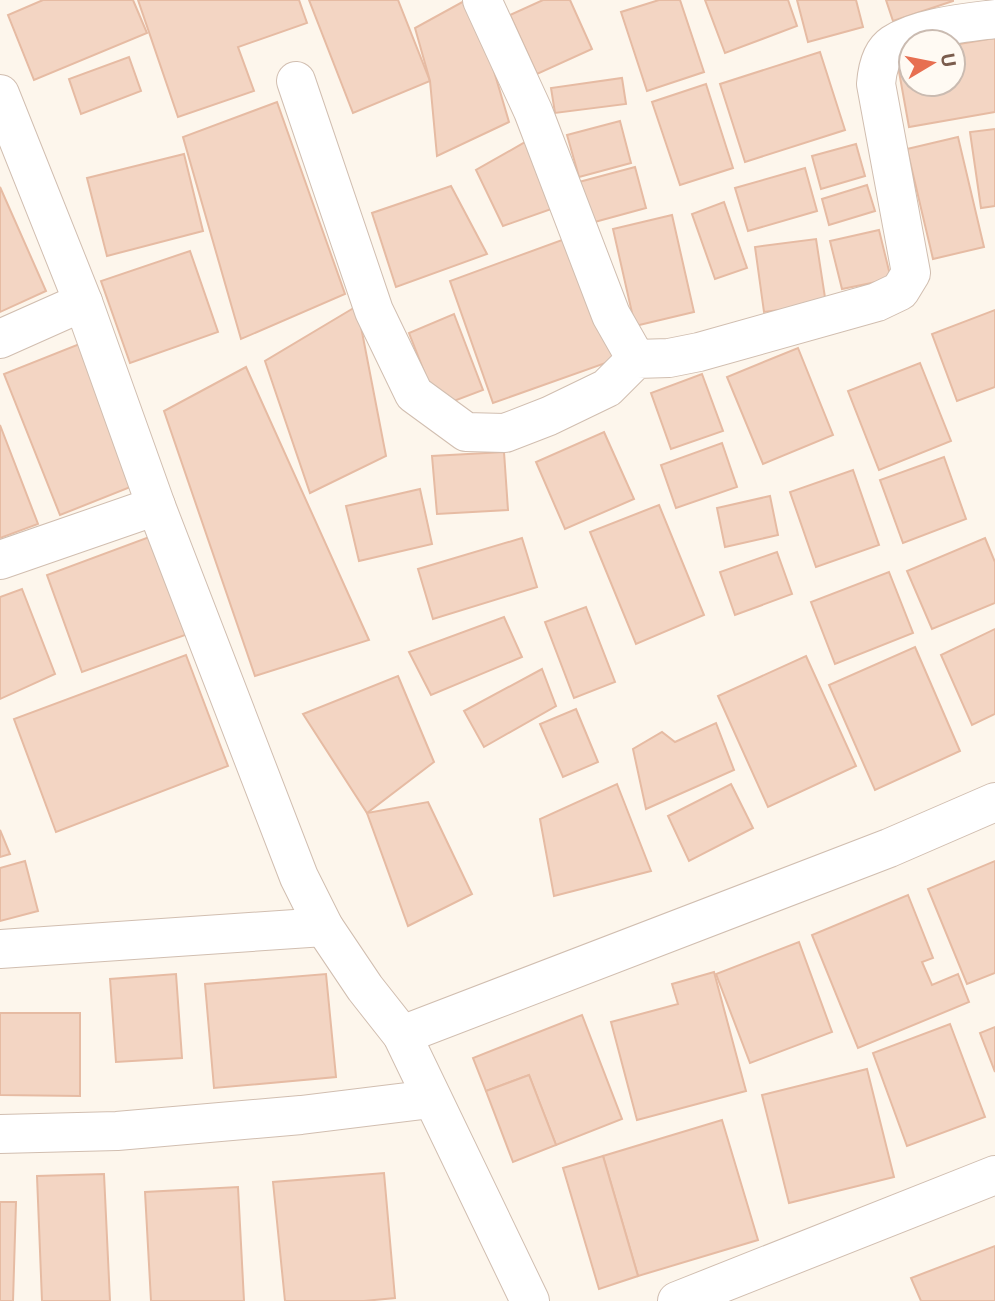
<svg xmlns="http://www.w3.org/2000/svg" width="995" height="1301" font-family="'Open Sans',sans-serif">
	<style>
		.building { fill: #f3d5c3; stroke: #e6bba3; stroke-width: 2 }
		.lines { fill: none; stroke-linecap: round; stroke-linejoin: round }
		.street-casing { stroke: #d1beb0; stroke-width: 40 }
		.street { stroke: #fff; stroke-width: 38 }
	</style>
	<rect width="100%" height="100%" fill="#fdf6ec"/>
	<g class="building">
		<polygon points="43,0 133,0 147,33 34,80 8,15"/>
		<polygon points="138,0 299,0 307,23 238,47 254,91 178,117"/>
		<polygon points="309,0 398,0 430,81 353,113"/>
		<polygon points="466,0 473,0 509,122 437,156 430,81 415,28"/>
		<polygon points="543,0 570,0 592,49 537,74 510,15"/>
		<polygon points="659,0 680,0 704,72 647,91 621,12"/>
		<polygon points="705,0 788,0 797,26 725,53"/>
		<polygon points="797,0 856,0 863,27 808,42"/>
		<polygon points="886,0 953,0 953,1 893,21"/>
		<polygon points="995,38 995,112 909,127 896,55 911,53 911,84 953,84 953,45"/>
		<polygon points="820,52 845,130 745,162 720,84"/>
		<polygon points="129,57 141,91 81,114 69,79"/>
		<polygon points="622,78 626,104 555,113 551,88"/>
		<polygon points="706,84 733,168 680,185 652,102"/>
		<polygon points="277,102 345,294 241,339 183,137"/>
		<polygon points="620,121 631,163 579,177 567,135"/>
		<polygon points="995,129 995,206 981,208 970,132"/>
		<polygon points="958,137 984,247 933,259 907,149"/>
		<polygon points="527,141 560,206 503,226 476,170"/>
		<polygon points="856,144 865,176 821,189 812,156"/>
		<polygon points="184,154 203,231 107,256 87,178"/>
		<polygon points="635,167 646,208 591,223 579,182"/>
		<polygon points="805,168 817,211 748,231 735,188"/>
		<polygon points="867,185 875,211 829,225 822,199"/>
		<polygon points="451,186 487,254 396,287 372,213"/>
		<polygon points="0,187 46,291 0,312"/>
		<polygon points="724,202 747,268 715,279 692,214"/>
		<polygon points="672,215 694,312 635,326 613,229"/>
		<polygon points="879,230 891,279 842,289 830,241"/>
		<polygon points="573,236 617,359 493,403 450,281"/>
		<polygon points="816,239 826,304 764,312 755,247"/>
		<polygon points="190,251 218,332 130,363 101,281"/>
		<polygon points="357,306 386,456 310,493 265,361"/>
		<polygon points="995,310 995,387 957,401 932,334"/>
		<polygon points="454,314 483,390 438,407 409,333"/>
		<polygon points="87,341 143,482 60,515 4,374"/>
		<polygon points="798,348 833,435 763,464 727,377"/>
		<polygon points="920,363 951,441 879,470 848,391"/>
		<polygon points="246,367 369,640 255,676 164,411"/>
		<polygon points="702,374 723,431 671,449 651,393"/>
		<polygon points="0,425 38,524 0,538"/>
		<polygon points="604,432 634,499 565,529 536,462"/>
		<polygon points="722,443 737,487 676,508 661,465"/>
		<polygon points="504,452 508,510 437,514 432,456"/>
		<polygon points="944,457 966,519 903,543 880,480"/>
		<polygon points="853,470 879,545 816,567 790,492"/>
		<polygon points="420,489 432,544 359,561 346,506"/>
		<polygon points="770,496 778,535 725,547 717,508"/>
		<polygon points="659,505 704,615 636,644 590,532"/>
		<polygon points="152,536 188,634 82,672 47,575"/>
		<polygon points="522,538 537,587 433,619 418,569"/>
		<polygon points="985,538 995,562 995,603 932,629 907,571"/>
		<polygon points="777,552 792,594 735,615 720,572"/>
		<polygon points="889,572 913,633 835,664 811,602"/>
		<polygon points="22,589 55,674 0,699 0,597"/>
		<polygon points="586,607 615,682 574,698 545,622"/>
		<polygon points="504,617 522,657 431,695 409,652"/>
		<polygon points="995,629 995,714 972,725 941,655"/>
		<polygon points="915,647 960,751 875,790 829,685"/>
		<polygon points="186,655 228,766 56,832 14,719"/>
		<polygon points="806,656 856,766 768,807 718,696"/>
		<polygon points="542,669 556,706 484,747 464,711"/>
		<polygon points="398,676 434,762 367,813 303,714"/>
		<polygon points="576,709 598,762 563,777 540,724"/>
		<polygon points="716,723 734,770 646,809 633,749 662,732 675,742"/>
		<polygon points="617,784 651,871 554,896 540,819"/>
		<polygon points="731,784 753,828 689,861 668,816"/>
		<polygon points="428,802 472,894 408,926 367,813"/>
		<polygon points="0,830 10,854 0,857"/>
		<polygon points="25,861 38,911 0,921 0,868"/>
		<polygon points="995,861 995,973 967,984 928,889"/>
		<polygon points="908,895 933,958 922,962 932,985 958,974 969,1002 858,1048 812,935"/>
		<polygon points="799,942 832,1032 750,1063 716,974"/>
		<polygon points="714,972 746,1091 637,1120 611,1022 678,1004 672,984"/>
		<polygon points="176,974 182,1058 116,1062 110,979"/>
		<polygon points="326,974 336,1077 214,1088 205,984"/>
		<polygon points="0,1013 80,1013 80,1096 0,1095"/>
		<polygon points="582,1015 622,1119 556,1145 529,1075 486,1091 473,1058"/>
		<polygon points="950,1024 985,1117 907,1146 873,1053"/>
		<polygon points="995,1027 995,1072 980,1033"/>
		<polygon points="867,1069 894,1177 789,1203 762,1095"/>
		<polygon points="529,1075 556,1145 513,1162 486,1091"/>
		<polygon points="722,1120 758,1240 638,1276 603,1156"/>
		<polygon points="603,1156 638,1276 599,1289 563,1168"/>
		<polygon points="384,1173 395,1298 364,1301 285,1301 273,1182"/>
		<polygon points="104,1174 110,1301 42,1301 37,1176"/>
		<polygon points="238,1187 244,1301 151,1301 145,1192"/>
		<polygon points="0,1202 16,1202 13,1301 0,1301"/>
		<polygon points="995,1246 995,1301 921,1301 911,1278"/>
	</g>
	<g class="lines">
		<defs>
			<g id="street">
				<polyline points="482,0 533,111 611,315 636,359"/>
				<path d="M296,81L374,311L414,394L466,432L505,433L549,416L607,388L636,359L669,358L699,352L877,302L900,291L911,273L876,84C877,71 881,52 893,44C919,27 964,23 995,19"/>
				<polyline points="0,94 83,302 156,506 299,877 324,927 365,988 402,1035 530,1301"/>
				<polyline points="0,339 83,302"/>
				<polyline points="0,560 156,506"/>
				<polyline points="0,949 324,927"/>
				<polyline points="402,1035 889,848 995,802"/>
				<polyline points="0,1134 117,1131 301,1115 431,1099"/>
				<polyline points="677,1301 995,1175"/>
			</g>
		</defs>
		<use href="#street" class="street-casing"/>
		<use href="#street" class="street"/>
	</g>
	<g transform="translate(932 63) rotate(80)"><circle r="33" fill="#fffaf3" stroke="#cabbb1" stroke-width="2"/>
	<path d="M0-5L12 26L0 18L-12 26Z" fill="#e76f51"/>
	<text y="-10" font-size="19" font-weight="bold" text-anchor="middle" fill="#7a5c4d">U</text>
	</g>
</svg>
